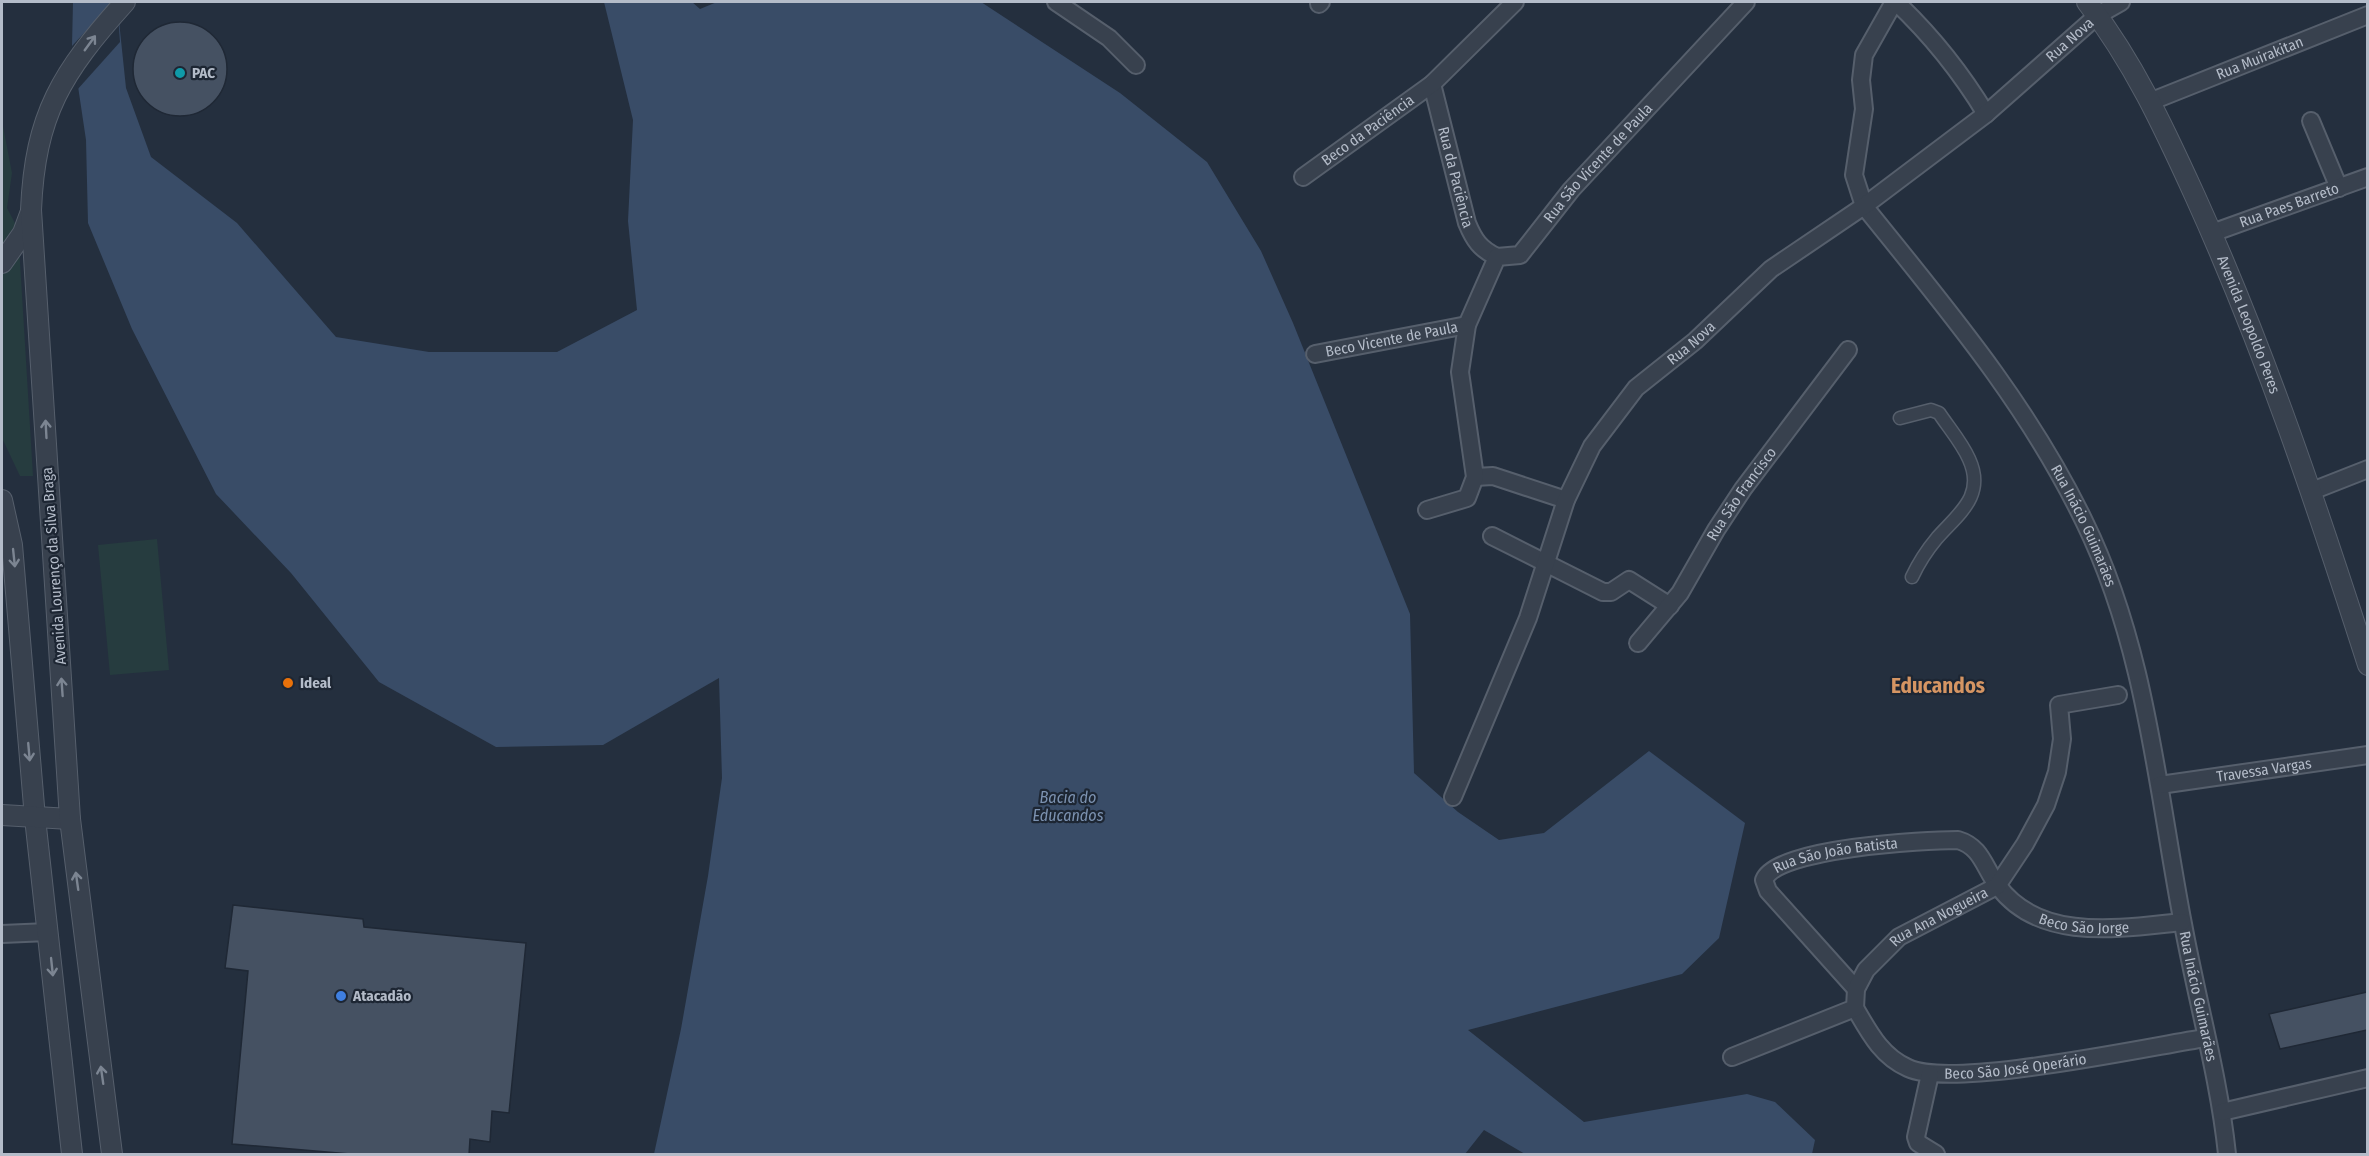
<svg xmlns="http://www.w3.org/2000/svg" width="2369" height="1156" font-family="'Fira Sans Condensed',sans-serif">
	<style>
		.green { fill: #263c3f }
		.water { fill: #394c67 }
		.pier { fill: #242f3e }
		.building { fill: #455162; stroke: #1f2835; stroke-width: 1.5 }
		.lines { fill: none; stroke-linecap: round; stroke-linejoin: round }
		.pedestrian-casing { stroke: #565f6c; stroke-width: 15 }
		.minor-casing { stroke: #565f6c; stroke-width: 20 }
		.tertiary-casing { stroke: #565f6c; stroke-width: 22 }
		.pedestrian { stroke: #38414e; stroke-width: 12 }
		.minor { stroke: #38414e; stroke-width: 16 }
		.tertiary { stroke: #38414e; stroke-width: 20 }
		.oneway { stroke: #7c8592 }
		.culture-dot { fill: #0f9aa8; stroke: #1d2633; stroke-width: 2 }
		.food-dot { fill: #e8710a; stroke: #1d2633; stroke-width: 2 }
		.shop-dot { fill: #3f7fe0; stroke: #1d2633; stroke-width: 2 }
		.labels { text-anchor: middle; stroke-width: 4.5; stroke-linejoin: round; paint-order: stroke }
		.street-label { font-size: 15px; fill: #b4bcc9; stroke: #1d2633 }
		.poi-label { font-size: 15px; font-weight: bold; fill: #b4bcc9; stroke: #1d2633; text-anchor: start }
		.water-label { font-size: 16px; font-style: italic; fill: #7c92b1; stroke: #1d2633 }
		.district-label { font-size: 21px; font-weight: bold; fill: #d59563; stroke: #1d2633 }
	</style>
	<rect width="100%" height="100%" fill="#242f3e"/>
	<g class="green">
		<polygon points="2,121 12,173 7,208 18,229 33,476 20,476 2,438"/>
		<polygon points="157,539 169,670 110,675 98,545"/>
	</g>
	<polygon class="water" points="73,2 117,2 126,88 151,157 237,223 336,337 429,352 557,352 637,310 628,221 633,120 604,2 692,2 700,9 717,2 981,2 1120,93 1207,162 1261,251 1293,323 1410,614 1414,773 1458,812 1499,840 1544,833 1649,751 1745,823 1719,938 1682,974 1468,1030 1584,1122 1747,1094 1775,1102 1815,1140 1812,1154 1525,1154 1484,1130 1465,1154 654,1154 681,1029 708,876 722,778 719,678 603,745 496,747 379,682 291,573 216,494 132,329 88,223 86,140 72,46"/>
	<polygon class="pier" points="113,2 117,2 120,42 77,90 72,46"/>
	<g class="building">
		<circle cx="180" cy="69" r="47"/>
		<polygon points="233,905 363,919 364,927 526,943 509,1113 492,1111 490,1142 470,1139 469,1155 362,1155 232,1144 248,971 225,968"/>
		<polygon points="2367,992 2367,1030 2280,1049 2269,1014"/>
	</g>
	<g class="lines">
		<defs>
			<path id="pedestrian" d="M1900,418L1931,410L1939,413C1949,428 1962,443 1969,459C1986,496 1958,514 1937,538C1927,550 1919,562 1912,577"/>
			<g id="minor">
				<polyline points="1056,2 1109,38 1136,65"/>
				<path id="s1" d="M1894,2L1864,55L1861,80L1864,109L1854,175L1864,206C1946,308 2027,403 2084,521C2146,647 2157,788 2183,924C2197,1001 2219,1077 2227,1154"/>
				<path d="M1896,2C1932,36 1960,71 1986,114"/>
				<polyline points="1319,4 1321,2"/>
				<path id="s2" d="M1432,84L1467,223C1474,240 1480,249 1497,257"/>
				<path id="s3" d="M2152,101L2368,15"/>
				<polyline points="2311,121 2339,188"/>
				<path id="s4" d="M1303,177L1432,84L1515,2"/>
				<path id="s5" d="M2212,233L2368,177"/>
				<path id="s6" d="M1315,354L1467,325"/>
				<polyline points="1475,477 1493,476 1566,500"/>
				<polyline points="2312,491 2368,469"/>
				<path id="s7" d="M1427,510L1467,498L1475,477L1460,372L1467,325L1497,257L1520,255L1571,190L1746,2"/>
				<polyline points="1492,536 1603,592 1611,592 1629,580 1670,606"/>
				<path id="s8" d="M1638,643L1680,593L1716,530L1743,489L1848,350"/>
				<path id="s9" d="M2160,785L2368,755"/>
				<path id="s10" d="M1453,797L1528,618L1566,500L1592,446L1636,388L1695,341L1771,269L1864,206L1986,114L2098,15L2121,2"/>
				<polyline points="2,934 48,932"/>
				<path id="s11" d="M1856,989L1768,891L1764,880C1776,848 1925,840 1958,840C1982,847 1984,868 1998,886C2040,943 2122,928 2182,922"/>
				<path id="s12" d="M1855,1008C1869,1032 1881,1056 1908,1068C1953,1089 2147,1047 2205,1038"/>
				<path id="s13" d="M1732,1057L1855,1008L1856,989L1866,970L1899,937L1997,886L2025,844L2046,805L2057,772L2062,739L2059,705L2118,695"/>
				<polyline points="1930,1074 1916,1137 1918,1143 1936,1154"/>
				<polyline points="2222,1112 2368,1078"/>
			</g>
			<g id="tertiary">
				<path id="s14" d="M2087,2C2133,61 2164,128 2195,196C2264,348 2317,506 2368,665"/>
				<polyline points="2,263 23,233 30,214"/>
				<polyline points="2,500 12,545 35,818 72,1154"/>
				<polyline points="2,815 70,819"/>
				<path d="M112,1154L70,819L31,210C35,114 62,72 125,2"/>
			</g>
		</defs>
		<use href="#pedestrian" class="pedestrian-casing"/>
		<use href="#minor" class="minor-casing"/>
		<use href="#tertiary" class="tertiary-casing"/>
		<use href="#pedestrian" class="pedestrian"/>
		<use href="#minor" class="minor"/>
		<use href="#tertiary" class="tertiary"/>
	</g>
	<defs><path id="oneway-shaft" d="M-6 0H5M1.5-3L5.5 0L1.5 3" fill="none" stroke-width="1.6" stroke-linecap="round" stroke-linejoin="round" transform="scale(1.5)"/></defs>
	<g class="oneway">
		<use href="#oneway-shaft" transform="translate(90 43) rotate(-54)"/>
		<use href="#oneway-shaft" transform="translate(46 429) rotate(-93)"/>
		<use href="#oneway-shaft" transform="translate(14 558) rotate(84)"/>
		<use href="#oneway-shaft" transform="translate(62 687) rotate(-94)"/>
		<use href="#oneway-shaft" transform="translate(29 752) rotate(85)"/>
		<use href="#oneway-shaft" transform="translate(77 881) rotate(-98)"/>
		<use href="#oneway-shaft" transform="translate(52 967) rotate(84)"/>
		<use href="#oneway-shaft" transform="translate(102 1075) rotate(-98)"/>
	</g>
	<circle class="culture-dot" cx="180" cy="73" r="6"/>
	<circle class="food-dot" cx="288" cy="683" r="6"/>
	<circle class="shop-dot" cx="341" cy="996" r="6"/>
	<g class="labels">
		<g class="street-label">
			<text dy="5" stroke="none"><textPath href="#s10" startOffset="1008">Rua Nova</textPath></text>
			<text dy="5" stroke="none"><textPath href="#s3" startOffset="116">Rua Muirakitan</textPath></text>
			<text dy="5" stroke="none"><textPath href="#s4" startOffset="80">Beco da Paciência</textPath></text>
			<text dy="5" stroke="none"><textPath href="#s7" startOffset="436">Rua São Vicente de Paula</textPath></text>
			<text dy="5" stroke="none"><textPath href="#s2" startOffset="96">Rua da Paciência</textPath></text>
			<text dy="5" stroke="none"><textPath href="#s5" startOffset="82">Rua Paes Barreto</textPath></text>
			<text dy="5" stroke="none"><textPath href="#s14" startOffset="362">Avenida Leopoldo Peres</textPath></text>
			<text dy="5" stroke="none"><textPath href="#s6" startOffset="78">Beco Vicente de Paula</textPath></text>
			<text dy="5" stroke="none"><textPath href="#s10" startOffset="522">Rua Nova</textPath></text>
			<text dy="5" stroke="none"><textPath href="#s8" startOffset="182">Rua São Francisco</textPath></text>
			<text dy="5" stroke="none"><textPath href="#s1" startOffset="604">Rua Inácio Guimarães</textPath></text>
			<text transform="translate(54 566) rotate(-94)" y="5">Avenida Lourenço da Silva Braga</text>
			<text dy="5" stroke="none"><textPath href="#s9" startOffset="105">Travessa Vargas</textPath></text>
			<text dy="5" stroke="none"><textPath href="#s11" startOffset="222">Rua São João Batista</textPath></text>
			<text dy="5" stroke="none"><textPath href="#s13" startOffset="264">Rua Ana Nogueira</textPath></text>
			<text dy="5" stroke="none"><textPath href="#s11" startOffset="507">Beco São Jorge</textPath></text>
			<text dy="5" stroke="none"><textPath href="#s1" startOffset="1090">Rua Inácio Guimarães</textPath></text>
			<text dy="5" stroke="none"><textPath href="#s12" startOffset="190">Beco São José Operário</textPath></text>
		</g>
		<g class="poi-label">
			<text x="192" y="78">PAC</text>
			<text x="300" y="688">Ideal</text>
			<text x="353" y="1001">Atacadão</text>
		</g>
		<g class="water-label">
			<text x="1068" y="803">Bacia do<tspan x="1068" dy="18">Educandos</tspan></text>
		</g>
		<g class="district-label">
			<text x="1938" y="693">Educandos</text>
		</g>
	</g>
	<rect width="2369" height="1156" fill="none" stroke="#b4bcc9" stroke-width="6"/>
</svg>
